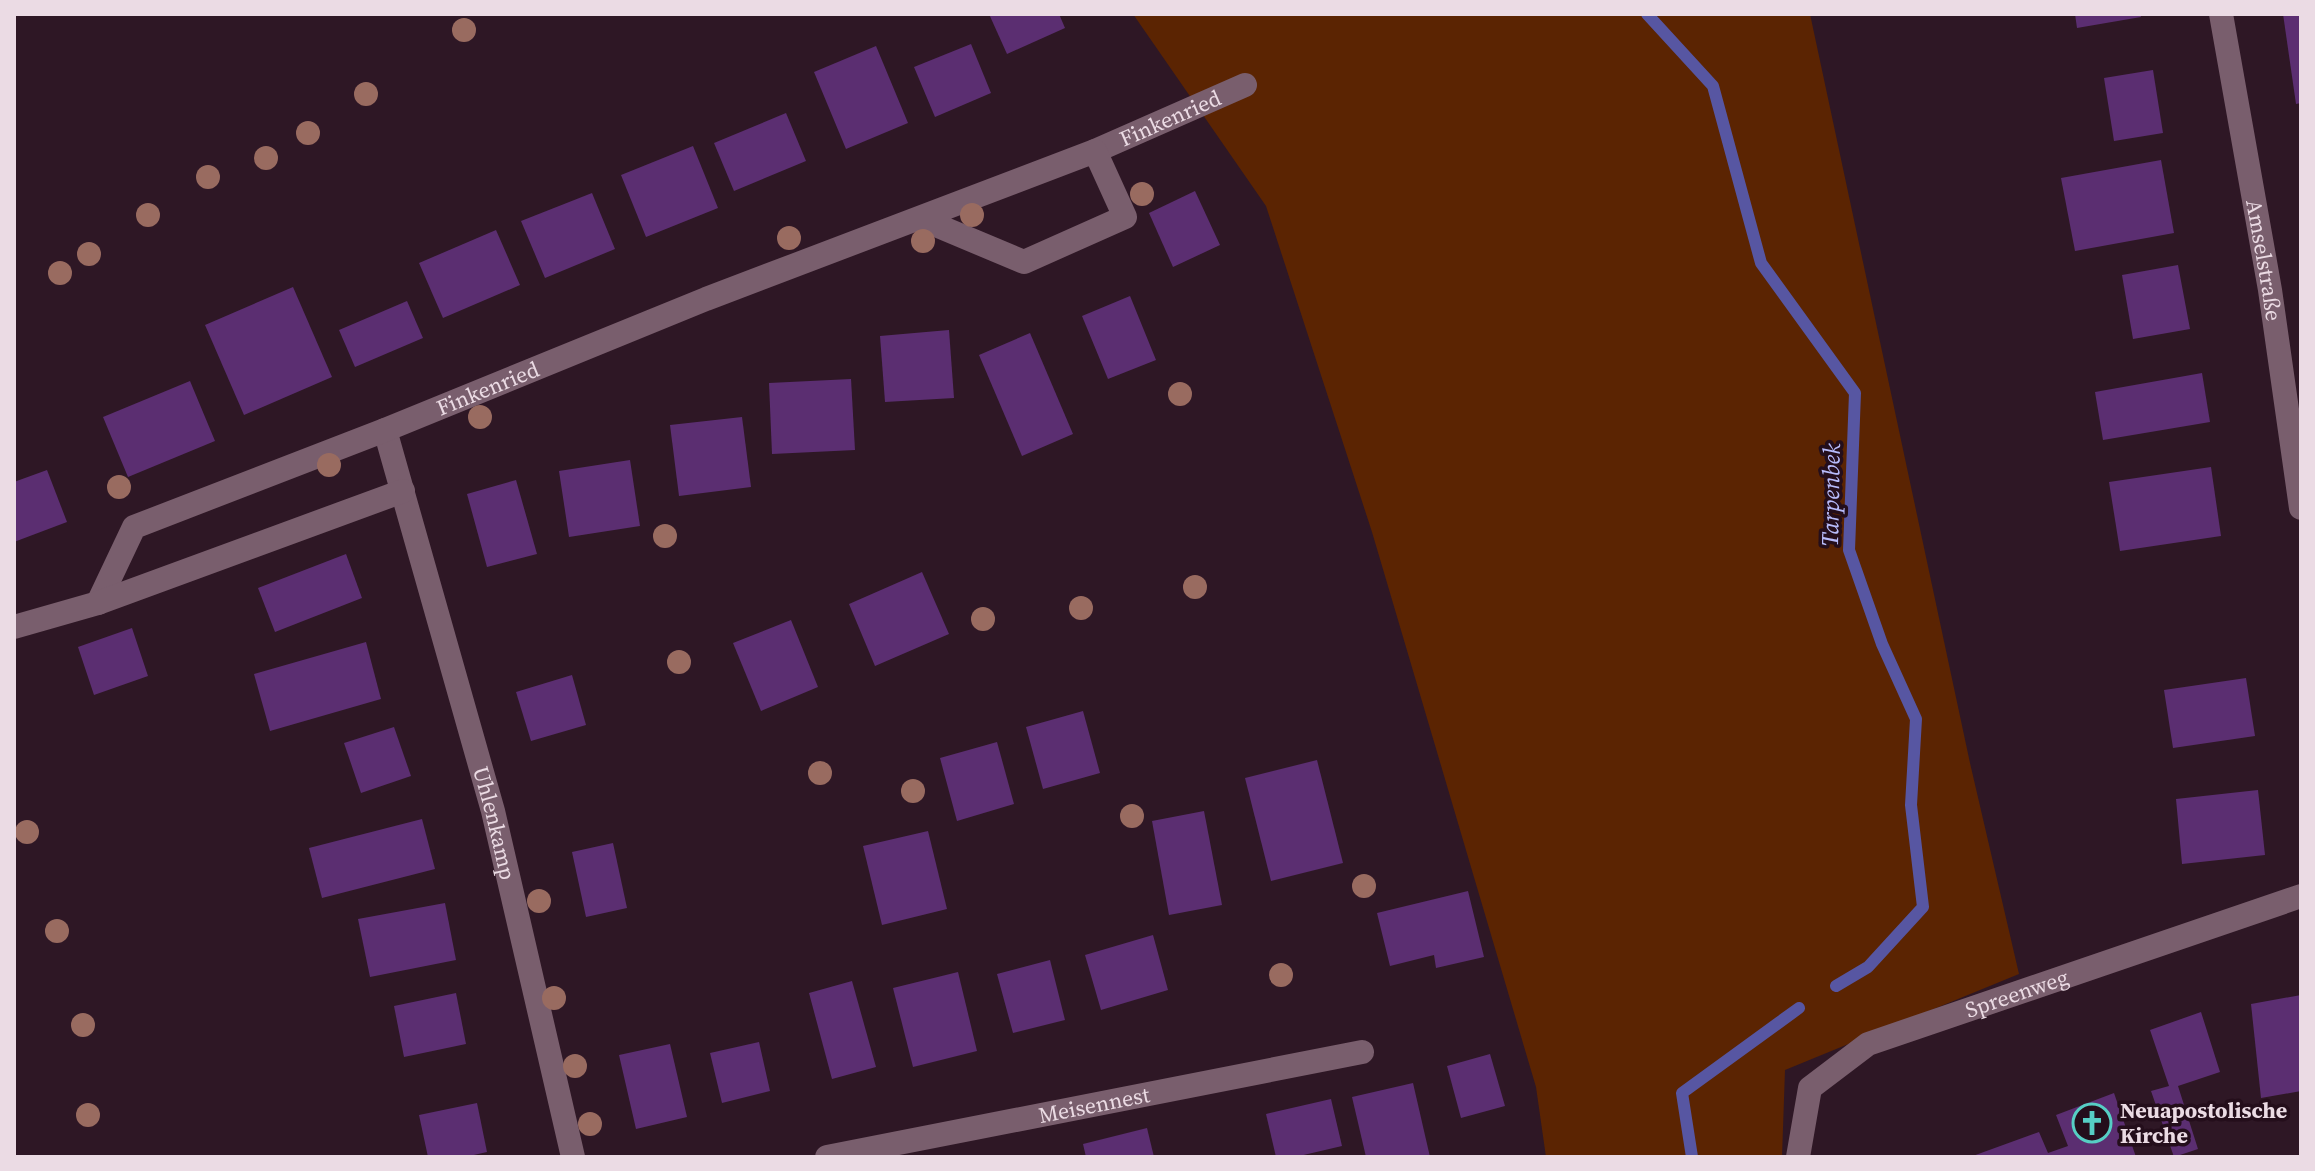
<svg xmlns="http://www.w3.org/2000/svg" width="2315" height="1171" font-family="'Source Serif 4',serif">
	<style>
		.green { fill: #5b2402 }
		.lines { fill: none; stroke-linecap: round; stroke-linejoin: round }
		.stream { stroke: #5756a2; stroke-width: 12 }
		.building { fill: #5b2e71 }
		.minor { stroke: #795e6d; stroke-width: 24 }
		.tree { fill: #996b60 }
		.labels { text-anchor: middle; stroke-width: 7; stroke-linejoin: round; paint-order: stroke }
		.street-label { font-size: 22px; fill: #ebdbe4; stroke: #240e1b }
		.poi-label { font-size: 22px; font-weight: bold; fill: #ebdbe4; stroke: #240e1b; text-anchor: start }
		.water-label { font-size: 24px; font-style: italic; fill: #b8bcfb; stroke: #240e1b }
	</style>
	<rect width="100%" height="100%" fill="#2e1725"/>
	<polygon class="green" points="1133,14 1810,14 1970,763 2019,974 1785,1070 1782,1157 1546,1157 1536,1087 1372,532 1266,206"/>
	<g class="lines">
		<g class="stream">
			<polyline points="1647,14 1713,86 1761,263 1855,393 1849,550 1882,644 1916,719 1911,805 1923,907 1868,967 1836,986"/>
			<polyline points="1692,1157 1682,1093 1799,1008"/>
		</g>
	</g>
	<g class="building">
		<polygon points="989,14 1059,14 1065,28 1007,54"/>
		<polygon points="2075,14 2140,14 2141,17 2077,28"/>
		<polygon points="2283,14 2301,14 2301,103 2296,104"/>
		<polygon points="971,44 991,93 935,117 914,67"/>
		<polygon points="876,46 908,123 846,149 814,72"/>
		<polygon points="2153,70 2163,133 2114,141 2104,78"/>
		<polygon points="786,113 806,161 734,191 714,143"/>
		<polygon points="693,146 718,208 646,237 621,175"/>
		<polygon points="2161,160 2174,233 2075,251 2061,178"/>
		<polygon points="1195,191 1220,245 1173,267 1149,213"/>
		<polygon points="592,193 615,249 545,278 521,221"/>
		<polygon points="496,230 520,285 443,318 419,263"/>
		<polygon points="2178,265 2190,329 2133,339 2122,275"/>
		<polygon points="293,287 332,377 244,415 205,325"/>
		<polygon points="1130,296 1156,360 1108,379 1082,316"/>
		<polygon points="407,301 423,338 355,367 339,330"/>
		<polygon points="949,330 954,398 885,402 880,336"/>
		<polygon points="1030,333 1073,434 1022,456 979,355"/>
		<polygon points="2202,373 2210,422 2103,440 2095,392"/>
		<polygon points="851,379 855,450 772,454 769,383"/>
		<polygon points="190,381 215,441 128,477 103,417"/>
		<polygon points="742,417 751,487 679,496 670,425"/>
		<polygon points="630,460 640,526 569,537 559,471"/>
		<polygon points="2211,467 2221,536 2120,551 2109,482"/>
		<polygon points="47,470 67,522 14,542 14,482"/>
		<polygon points="516,480 537,554 487,567 467,494"/>
		<polygon points="346,554 362,598 275,632 258,588"/>
		<polygon points="922,572 949,634 875,666 849,604"/>
		<polygon points="791,620 818,687 761,711 733,643"/>
		<polygon points="132,628 148,676 94,695 78,647"/>
		<polygon points="366,642 381,699 270,731 254,674"/>
		<polygon points="572,675 586,725 531,741 516,692"/>
		<polygon points="2246,678 2255,736 2173,748 2164,690"/>
		<polygon points="1083,711 1100,773 1043,789 1026,727"/>
		<polygon points="394,727 411,776 361,793 344,743"/>
		<polygon points="997,742 1014,804 957,821 940,758"/>
		<polygon points="1317,760 1343,863 1271,881 1245,778"/>
		<polygon points="2258,790 2265,855 2182,864 2176,799"/>
		<polygon points="1204,811 1222,905 1169,915 1152,821"/>
		<polygon points="422,819 435,869 322,898 309,848"/>
		<polygon points="928,831 947,909 882,925 863,846"/>
		<polygon points="613,843 627,908 586,917 572,852"/>
		<polygon points="1468,891 1484,957 1436,968 1434,955 1390,966 1377,913"/>
		<polygon points="445,903 456,960 370,977 358,919"/>
		<polygon points="1153,935 1168,990 1101,1010 1085,955"/>
		<polygon points="1050,960 1065,1020 1013,1033 997,974"/>
		<polygon points="958,972 977,1051 913,1067 893,988"/>
		<polygon points="852,981 876,1067 832,1079 809,993"/>
		<polygon points="456,993 466,1044 404,1057 394,1006"/>
		<polygon points="2301,995 2301,1091 2261,1098 2251,1004"/>
		<polygon points="2201,1012 2220,1072 2178,1086 2198,1149 2174,1157 2151,1091 2169,1086 2150,1030"/>
		<polygon points="759,1042 770,1091 722,1103 710,1053"/>
		<polygon points="670,1044 687,1117 636,1129 619,1055"/>
		<polygon points="1490,1054 1505,1106 1461,1118 1447,1066"/>
		<polygon points="1413,1083 1430,1157 1366,1157 1352,1097"/>
		<polygon points="2114,1093 2136,1157 1970,1157 2039,1132 2048,1153 2068,1146 2056,1115"/>
		<polygon points="1331,1099 1342,1146 1295,1157 1276,1157 1266,1114"/>
		<polygon points="477,1103 487,1152 465,1157 428,1157 419,1115"/>
		<polygon points="1147,1128 1154,1157 1086,1157 1083,1144"/>
	</g>
	<g class="lines">
		<g class="minor">
			<path id="s1" d="M2221,14L2270,290L2301,508"/>
			<path id="s2" d="M1095,151L1245,85"/>
			<path id="s3" d="M385,430L493,811L573,1157"/>
			<path id="s4" d="M98,603L134,527L385,430L706,299L1095,151L1125,217L1024,262L919,218"/>
			<polyline points="14,627 98,603 403,491"/>
			<path id="s5" d="M827,1157L1362,1052"/>
			<path id="s6" d="M1798,1157L1810,1088L1868,1044L2301,896"/>
		</g>
	</g>
	<g class="tree">
		<circle cx="464" cy="30" r="12"/>
		<circle cx="366" cy="94" r="12"/>
		<circle cx="308" cy="133" r="12"/>
		<circle cx="266" cy="158" r="12"/>
		<circle cx="208" cy="177" r="12"/>
		<circle cx="1142" cy="194" r="12"/>
		<circle cx="148" cy="215" r="12"/>
		<circle cx="972" cy="215" r="12"/>
		<circle cx="789" cy="238" r="12"/>
		<circle cx="923" cy="241" r="12"/>
		<circle cx="89" cy="254" r="12"/>
		<circle cx="60" cy="273" r="12"/>
		<circle cx="1180" cy="394" r="12"/>
		<circle cx="480" cy="417" r="12"/>
		<circle cx="329" cy="465" r="12"/>
		<circle cx="119" cy="487" r="12"/>
		<circle cx="665" cy="536" r="12"/>
		<circle cx="1195" cy="587" r="12"/>
		<circle cx="1081" cy="608" r="12"/>
		<circle cx="983" cy="619" r="12"/>
		<circle cx="679" cy="662" r="12"/>
		<circle cx="820" cy="773" r="12"/>
		<circle cx="913" cy="791" r="12"/>
		<circle cx="1132" cy="816" r="12"/>
		<circle cx="27" cy="832" r="12"/>
		<circle cx="1364" cy="886" r="12"/>
		<circle cx="539" cy="901" r="12"/>
		<circle cx="57" cy="931" r="12"/>
		<circle cx="1281" cy="975" r="12"/>
		<circle cx="554" cy="998" r="12"/>
		<circle cx="83" cy="1025" r="12"/>
		<circle cx="575" cy="1066" r="12"/>
		<circle cx="88" cy="1115" r="12"/>
		<circle cx="590" cy="1124" r="12"/>
	</g>
	<defs>
		<symbol id="church-ring" viewBox="-11 -11 22 22"><circle r="9.5" fill="#240e1b" stroke="#56cec4" stroke-width="1.5"/><path d="M-1.2-6h2.4v3.5h3.3v2.4h-3.3V6h-2.4V-.1h-3.3v-2.4h3.3Z" fill="#56cec4"/></symbol>
	</defs>
	<g fill-rule="evenodd">
		<use href="#church-ring" x="2070" y="1101" width="44" height="44"/>
	</g>
	<g class="labels">
		<g class="street-label">
			<text dy="8" stroke="none"><textPath href="#s2" startOffset="82">Finkenried</textPath></text>
			<text dy="8" stroke="none"><textPath href="#s1" startOffset="250">Amselstraße</textPath></text>
			<text dy="8" stroke="none"><textPath href="#s4" startOffset="464">Finkenried</textPath></text>
			<text dy="8" stroke="none"><textPath href="#s3" startOffset="408">Uhlenkamp</textPath></text>
			<text dy="8" stroke="none"><textPath href="#s6" startOffset="300">Spreenweg</textPath></text>
			<text dy="8" stroke="none"><textPath href="#s5" startOffset="272">Meisennest</textPath></text>
		</g>
		<g class="poi-label">
			<text x="2120" y="1118">Neuapostolische<tspan x="2120" dy="25">Kirche</tspan></text>
		</g>
		<g class="water-label">
			<text transform="translate(1831 495) rotate(-89)" y="8">Tarpenbek</text>
		</g>
	</g>
	<rect width="2315" height="1171" fill="none" stroke="#ebdbe4" stroke-width="32"/>
</svg>
